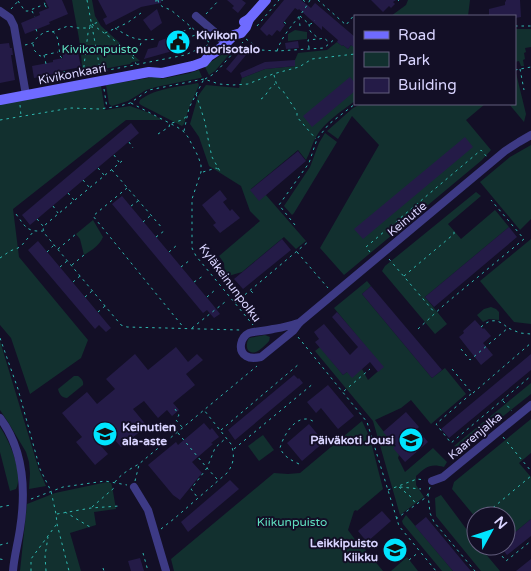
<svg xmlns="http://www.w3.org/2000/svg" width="531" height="571" font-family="'Varela Round',sans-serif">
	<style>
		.green { fill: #12302f }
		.building { fill: #241b47 }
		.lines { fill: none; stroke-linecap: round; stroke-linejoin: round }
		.path { stroke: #2fb8b0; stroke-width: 1; stroke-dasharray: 2.5 4; stroke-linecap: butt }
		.street { stroke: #3d3a85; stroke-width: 8 }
		.secondary { stroke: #6f6bff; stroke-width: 10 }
		.labels { text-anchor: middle; stroke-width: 4; stroke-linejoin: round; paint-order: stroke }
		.poi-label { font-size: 12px; font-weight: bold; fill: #d9d4ff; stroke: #130f26; text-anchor: start }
		.park-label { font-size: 12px; fill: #5fe0c0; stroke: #130f26 }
		.street-label { font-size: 12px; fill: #d9d4ff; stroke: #130f26 }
	</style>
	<rect width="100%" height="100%" fill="#130f26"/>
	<g class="green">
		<path d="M72,0H92L95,16L101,26L140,61L132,62L130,64L82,73C82,46 76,25 72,0Z"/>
		<polygon points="408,0 470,0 468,16 391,16 406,5"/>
		<polygon points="515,29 531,29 531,47 525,48 526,52 524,53 525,59 523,60 524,66 521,66 519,61 515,62"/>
		<polygon points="295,30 307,32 307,39 288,41 288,34"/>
		<path d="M337,42L342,46L343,45L348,49L351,45L355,46V101C342,111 324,122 316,137C312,144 310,153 306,160L298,150L251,189L259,200L265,194L306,241L296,249L284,237L242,272L225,277L224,263L219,256L260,221L250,211L241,186L209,166L199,137L190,124L198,96L206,85L239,88L242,78L265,69L295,66V60L298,53L327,50Z"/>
		<polygon points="231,48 232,51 215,71 209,75 204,65 214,60"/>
		<polygon points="199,70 202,77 200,78 156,87 146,90 128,101 112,106 109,104 106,85 160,76 161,79 190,73"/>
		<polygon points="515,73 516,73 526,114 524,122 509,104 515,104"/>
		<path d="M198,83L199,85L189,108L184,124L182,126L141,105L139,103L140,100C156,88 178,87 198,83Z"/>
		<polygon points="101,86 105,110 130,106 147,112 163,120 126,120 13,209 19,257 88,340 81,358 30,394 11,338 0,325 0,104"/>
		<polygon points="361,104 485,104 466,120 491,150 482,160 344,275 320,248 379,145 352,116 338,139 327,131 353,108"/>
		<polygon points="325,133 337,142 294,213 292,215 284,206 310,167 319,143"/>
		<polygon points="531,145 531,219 520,230 480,182 510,157"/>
		<polygon points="476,192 481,196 448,224 461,239 495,210 509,227 425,297 447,324 435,334 382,271 385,266"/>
		<path d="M93,220L103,237C99,246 92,250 84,255L80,239L76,234Z"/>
		<polygon points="531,239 531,324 514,322 480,281"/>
		<path d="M367,281L371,286L362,294L432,378L445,368L466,394L431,424L411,400L401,408L375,420C383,432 394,442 399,455L398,458L405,472L433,448L447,462L444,467C430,463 426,467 416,476V485L424,497L400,515L373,421L315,351L320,347L343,375L347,372L362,369L368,380L383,367L334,308Z"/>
		<polygon points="491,307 496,309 499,312 499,320 489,319 483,322 477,315 484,309"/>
		<path d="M265,335L270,337C269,338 270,340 269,341C268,343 258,352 256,352C246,355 245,344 249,338Z"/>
		<polygon points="0,341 39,470 46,486 29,489 30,473 29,462 26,452 8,422 0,410"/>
		<path d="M74,376H78C81,378 84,381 83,385L67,398C62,398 59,394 58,389Z"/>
		<polygon points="531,383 531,394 462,449 454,446"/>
		<polygon points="531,419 531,453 519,463 531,477 531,519 506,540 506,516 476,516 476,518 452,489 454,482"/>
		<polygon points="362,421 370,438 383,489 357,511 356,510 354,511 348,530 362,549 364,548 383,571 174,571 171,559 274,473 288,474 300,473"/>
		<path d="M0,427C9,440 24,474 16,489L10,491L0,452Z"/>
		<polygon points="263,435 274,450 259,461 248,446"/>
		<polygon points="107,482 111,483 112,486 116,509 94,512 96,525 70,533 81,571 20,571 27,504 55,493"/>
		<polygon points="441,495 476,542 476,546 479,546 500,571 481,571 436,516 435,498"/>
		<polygon points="406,515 453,571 442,571 403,524 402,521"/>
		<polygon points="407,557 418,571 391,571"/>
	</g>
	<g class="building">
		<polygon points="45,0 62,0 68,14 49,22 50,24 25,34 21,23 40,15 39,12 49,8"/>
		<polygon points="98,0 161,0 161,3 141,7 106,25 103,19 107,17"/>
		<polygon points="227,0 242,0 246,3 238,13 232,8 234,6"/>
		<polygon points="284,0 301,0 311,8 315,3 355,37 355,48 351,45 348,49 343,45 342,46 337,42 338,40 322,26 322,30 299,9 298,10 295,8 283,23 285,25 280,32 277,30 272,36 269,34 267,36 260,29"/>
		<polygon points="371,0 396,0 393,2 395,4 391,8 389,6 383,12"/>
		<polygon points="506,0 520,0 521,17 515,18 515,16 489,16 489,9 505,5 505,2 506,1"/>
		<polygon points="157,9 162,23 151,31 143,20"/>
		<polygon points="183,32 190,45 169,52 144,59 148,49 157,47 159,41"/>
		<polygon points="298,41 299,48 286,49 285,43"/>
		<polygon points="9,43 10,48 12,48 13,55 11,55 15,80 0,83 0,44"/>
		<polygon points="246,45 251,49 231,73 226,69"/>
		<polygon points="77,47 81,67 60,71 61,73 34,78 32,66 53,62 53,60 63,58 62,50"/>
		<polygon points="295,60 295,66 265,69 242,78 240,73 265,62"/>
		<polygon points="350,77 355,83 355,91 312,127 303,116"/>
		<polygon points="131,123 139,133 30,225 22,215"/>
		<polygon points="465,137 473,147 363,239 354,229"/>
		<polygon points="298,151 306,161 259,201 250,190"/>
		<polygon points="220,190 227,199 223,202 230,211 232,209 240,218 220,233 213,225 216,223 202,205"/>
		<polygon points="122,196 213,305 220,314 214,318 207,310 203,313 112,204"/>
		<polygon points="509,227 517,237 434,307 425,297"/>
		<polygon points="282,239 291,250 243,289 234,279"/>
		<polygon points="38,241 111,328 106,332 99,325 95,329 28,250"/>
		<polygon points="371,286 442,370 432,378 362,294"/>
		<polygon points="337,312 384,367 378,372 370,362 352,378 347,372 343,375 315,342 319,339 314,332 324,324 350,355 358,347 332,317"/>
		<polygon points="475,320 483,329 484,328 491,336 483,343 493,355 481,365 459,337 464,333 463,331"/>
		<polygon points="176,347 188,362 197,354 203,360 186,374 195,385 173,403 179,410 172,416 167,410 158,418 144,401 133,409 147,426 121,447 105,429 94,438 108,454 95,465 76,442 82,437 62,413 87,392 97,404 115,389 106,379 135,354 148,370"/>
		<polygon points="531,354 531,370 449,438 441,429"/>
		<polygon points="294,375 298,379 299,378 303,383 235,440 228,430"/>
		<polygon points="328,385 354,416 338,429 321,408 316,413 307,402"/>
		<polygon points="406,412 419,427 417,429 428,442 405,462 393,448 396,446 383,432"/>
		<polygon points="204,423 210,430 212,428 219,437 211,443 213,444 192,462 202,473 180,500 173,495 148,465 176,442 178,445"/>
		<polygon points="309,424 324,442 302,461 287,443"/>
		<polygon points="230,480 239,489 188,532 181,522"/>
		<polygon points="382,511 391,521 367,542 358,531"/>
		<polygon points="426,517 465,564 471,571 453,571 415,526"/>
		<polygon points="531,519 531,536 507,555 500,546 506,546 506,540"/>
		<polygon points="140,558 144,571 131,571 128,561"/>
		<polygon points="531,559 531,571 516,571"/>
	</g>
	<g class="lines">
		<g class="path">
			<polyline points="87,0 100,69"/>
			<polyline points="158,0 159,4 163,7 171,10 210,43"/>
			<polyline points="303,0 308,4"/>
			<polyline points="318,0 346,25 355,14"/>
			<polyline points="398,0 399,1"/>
			<polyline points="18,1 25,11 28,11 45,4 43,0"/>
			<polyline points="155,1 163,0"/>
			<polyline points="45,5 47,9"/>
			<polyline points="11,9 19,0"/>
			<polyline points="32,11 35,17"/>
			<polyline points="206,14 219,0"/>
			<polyline points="300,16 309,24 311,24 315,20"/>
			<polyline points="299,17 300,26"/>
			<polyline points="284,22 289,26"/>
			<path d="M92,24C104,34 132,50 136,64"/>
			<polyline points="309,24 310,31 319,39 324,38 330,43"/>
			<polyline points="257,26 279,0"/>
			<polyline points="515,26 531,26"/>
			<path d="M115,28C132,39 137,41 157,39"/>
			<polyline points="36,29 38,35"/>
			<polyline points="52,32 68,26 78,28 87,28 92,24 96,23 100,21"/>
			<polyline points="105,33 127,23 141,13"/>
			<polyline points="177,34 191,28"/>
			<polyline points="186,38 199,34"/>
			<polyline points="246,39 261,50 277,51 324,48 336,38"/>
			<polyline points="33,44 34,50 40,56 58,52"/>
			<path d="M25,45L33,43C36,37 50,25 56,35C59,40 59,50 60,56L62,58"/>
			<polyline points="309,48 308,40 318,39"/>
			<path d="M277,51C284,30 300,19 310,0"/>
			<polyline points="44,55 46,64"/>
			<polyline points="133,56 139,49 142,40"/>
			<polyline points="520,69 524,90"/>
			<polyline points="515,70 531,67"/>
			<polyline points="64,71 65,77"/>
			<polyline points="83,74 88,33 91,24"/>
			<polyline points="51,75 52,80"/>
			<polyline points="274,75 277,86 283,91 297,112 297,117 316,139"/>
			<polyline points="73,77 185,55 210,44"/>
			<polyline points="205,79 212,75 217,71 243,42"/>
			<polyline points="104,89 107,108"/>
			<polyline points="196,94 205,122 209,144 212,157 221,173"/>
			<path d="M261,99C267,96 268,88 275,84"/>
			<polyline points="131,103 177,127 183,131 188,137 198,156 201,165 201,172 192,199 192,248 196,256 253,325"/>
			<polyline points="20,105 21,116"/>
			<polyline points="0,120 71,108 99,109 120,106 130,103 149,90 204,79 219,84 233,85 248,84 273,74 299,67 312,59 355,54"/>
			<polyline points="172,123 182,120 187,116"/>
			<polyline points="184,131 189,108 204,79"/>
			<polyline points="158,134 169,127 170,123"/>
			<polyline points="129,142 133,148"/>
			<polyline points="114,155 119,162"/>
			<polyline points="122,161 46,224 43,229 45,234 121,325 127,327 240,330"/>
			<polyline points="98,168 104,175"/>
			<polyline points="112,170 163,229"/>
			<polyline points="203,172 216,168 218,169"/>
			<polyline points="83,180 89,187"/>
			<polyline points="127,188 93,216 184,328"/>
			<polyline points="68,193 74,200"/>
			<polyline points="53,206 58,213"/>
			<polyline points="131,206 138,201"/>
			<path d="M16,214C25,226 26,232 43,231"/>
			<polyline points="37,219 43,226"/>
			<polyline points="143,222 150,216"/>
			<polyline points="295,225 279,205 309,163 317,139 329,124 355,104"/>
			<polyline points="156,237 164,231"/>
			<polyline points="58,249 76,234"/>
			<polyline points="47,252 54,245"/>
			<polyline points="169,252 177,245"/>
			<polyline points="297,252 328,288"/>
			<polyline points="370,252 366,247 481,150 487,157"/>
			<polyline points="0,258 10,251 18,248 22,245 34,231"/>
			<polyline points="389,259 435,313"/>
			<polyline points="72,265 84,255"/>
			<polyline points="60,267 67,261"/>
			<polyline points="181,267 190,260"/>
			<polyline points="404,276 454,234 454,231"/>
			<polyline points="73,282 80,276"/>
			<polyline points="194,282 203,276"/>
			<polyline points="251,291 254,294"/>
			<polyline points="85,297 92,291"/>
			<polyline points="207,297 215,290"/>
			<polyline points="235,303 309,241"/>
			<polyline points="98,312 105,306"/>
			<path d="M481,327C491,318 498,319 508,328"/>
			<polyline points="192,328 225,302"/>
			<polyline points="418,329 444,305 524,239 491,200"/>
			<polyline points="298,337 367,422 399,526 436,571"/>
			<polyline points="0,338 18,389 40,469 51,491 56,514 57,524 69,571"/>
			<polyline points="461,349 470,360 508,328 520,333 531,334"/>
			<polyline points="452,369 472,393 436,424 451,443 531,376"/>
			<polyline points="344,391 370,369"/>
			<polyline points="473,393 531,343"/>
			<polyline points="503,401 512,411"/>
			<polyline points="175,409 179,415 176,420 182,427"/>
			<polyline points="221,430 299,364"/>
			<polyline points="178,433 207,468 191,489 198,498"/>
			<polyline points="503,437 531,471"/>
			<polyline points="234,449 314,383"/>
			<path d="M299,464C291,460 284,457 280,448C283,437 293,418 307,419C310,419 312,421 315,422"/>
			<polyline points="217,479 207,468 215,448 226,438"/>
			<polyline points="135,481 139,465"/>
			<path d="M115,482C121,474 130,469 139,464L257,366"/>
			<polyline points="399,487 411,497 416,504"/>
			<polyline points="400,487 421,489"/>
			<polyline points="388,490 417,479 425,480"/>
			<polyline points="428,494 430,513 434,522 475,571"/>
			<polyline points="31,499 63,487 105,481 127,485"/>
			<polyline points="0,507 11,505"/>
			<polyline points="92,507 114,488"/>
			<polyline points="65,512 90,527"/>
			<polyline points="57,514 91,508 119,506"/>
			<polyline points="483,516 531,476"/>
			<polyline points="396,519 425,498 428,494 430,487"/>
			<polyline points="472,525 476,522"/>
			<path d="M161,529L175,518L227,473C234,464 235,455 231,444L204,410"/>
			<polyline points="0,545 8,543"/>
			<polyline points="494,546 506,561 531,541"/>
			<polyline points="143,553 148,571"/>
			<polyline points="0,559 5,560"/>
			<polyline points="409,560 419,552"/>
			<polyline points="103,568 104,571"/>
			<polyline points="31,571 31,559 56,525"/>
			<polyline points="46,571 45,556 48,537"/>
		</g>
		<g class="street">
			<polyline points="0,11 10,18 14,26 26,95"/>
			<polyline points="196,16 217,34 225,44"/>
			<path d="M299,323C291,325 282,328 273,329C265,331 256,331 249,333C241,337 237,350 246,356C251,359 256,358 261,357L293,331L299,323L505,151L519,142L531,135"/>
			<path d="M0,418C24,450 26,491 20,529C18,543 14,557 13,571"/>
			<polyline points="432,481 443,477 531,405"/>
			<polyline points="134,487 148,510 166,571"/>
		</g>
		<g class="secondary">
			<polyline points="244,22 249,19 266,0"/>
			<polyline points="0,100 149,72 162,73 193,66 204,62 209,56 221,48 234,35 241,33 246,27 249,19"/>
		</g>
	</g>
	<defs>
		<symbol id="civic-disc" viewBox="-11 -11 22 22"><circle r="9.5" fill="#00e5ff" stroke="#130f26"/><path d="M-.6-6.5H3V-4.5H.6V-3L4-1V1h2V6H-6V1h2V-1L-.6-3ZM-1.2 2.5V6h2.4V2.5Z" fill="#111"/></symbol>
		<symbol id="school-disc" viewBox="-11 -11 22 22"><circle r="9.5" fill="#00e5ff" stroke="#130f26"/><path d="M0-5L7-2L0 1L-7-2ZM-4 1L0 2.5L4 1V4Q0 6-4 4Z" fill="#111"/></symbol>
	</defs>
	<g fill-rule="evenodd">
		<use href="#civic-disc" x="164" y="28" width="28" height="28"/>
		<use href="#school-disc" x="91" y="420" width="28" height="28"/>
		<use href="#school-disc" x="397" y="426" width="28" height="28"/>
		<use href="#school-disc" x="381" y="536" width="28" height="28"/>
	</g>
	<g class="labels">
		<g class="poi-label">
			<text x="196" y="39">Kivikon<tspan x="196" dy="14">nuorisotalo</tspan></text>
			<text x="122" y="431">Keinutien<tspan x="122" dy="14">ala-aste</tspan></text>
			<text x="394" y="444" text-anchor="end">Päiväkoti Jousi</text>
			<text x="378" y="547" text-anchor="end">Leikkipuisto<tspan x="378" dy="14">Kiikku</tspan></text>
		</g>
		<g class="park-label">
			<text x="100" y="53">Kivikonpuisto</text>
			<text x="292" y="526">Kiikunpuisto</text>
		</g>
		<g class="street-label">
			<text transform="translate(72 74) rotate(-11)" y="4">Kivikonkaari</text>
			<text transform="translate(407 219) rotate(-40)" y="4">Keinutie</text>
			<text transform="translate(230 283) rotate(53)" y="4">Kyläkeinunpolku</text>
			<text transform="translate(475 436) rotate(-40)" y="4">Kaarenjalka</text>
		</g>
	</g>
	<rect x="354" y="15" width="162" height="90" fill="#130f26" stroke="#625e7d"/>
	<rect x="364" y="31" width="25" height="8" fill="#6f6bff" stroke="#625e7d"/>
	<text x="398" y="40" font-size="15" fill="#d9d4ff">Road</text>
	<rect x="364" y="52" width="25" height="15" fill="#12302f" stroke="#625e7d"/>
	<text x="398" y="65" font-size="15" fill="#d9d4ff">Park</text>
	<rect x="364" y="78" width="25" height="15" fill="#241b47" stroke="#625e7d"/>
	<text x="398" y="90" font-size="15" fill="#d9d4ff">Building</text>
	<g transform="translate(491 531) rotate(50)"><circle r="24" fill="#130f26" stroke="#625e7d"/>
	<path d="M0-4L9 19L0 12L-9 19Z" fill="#00e5ff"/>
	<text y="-8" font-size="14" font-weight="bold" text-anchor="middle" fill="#d9d4ff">N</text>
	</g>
</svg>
